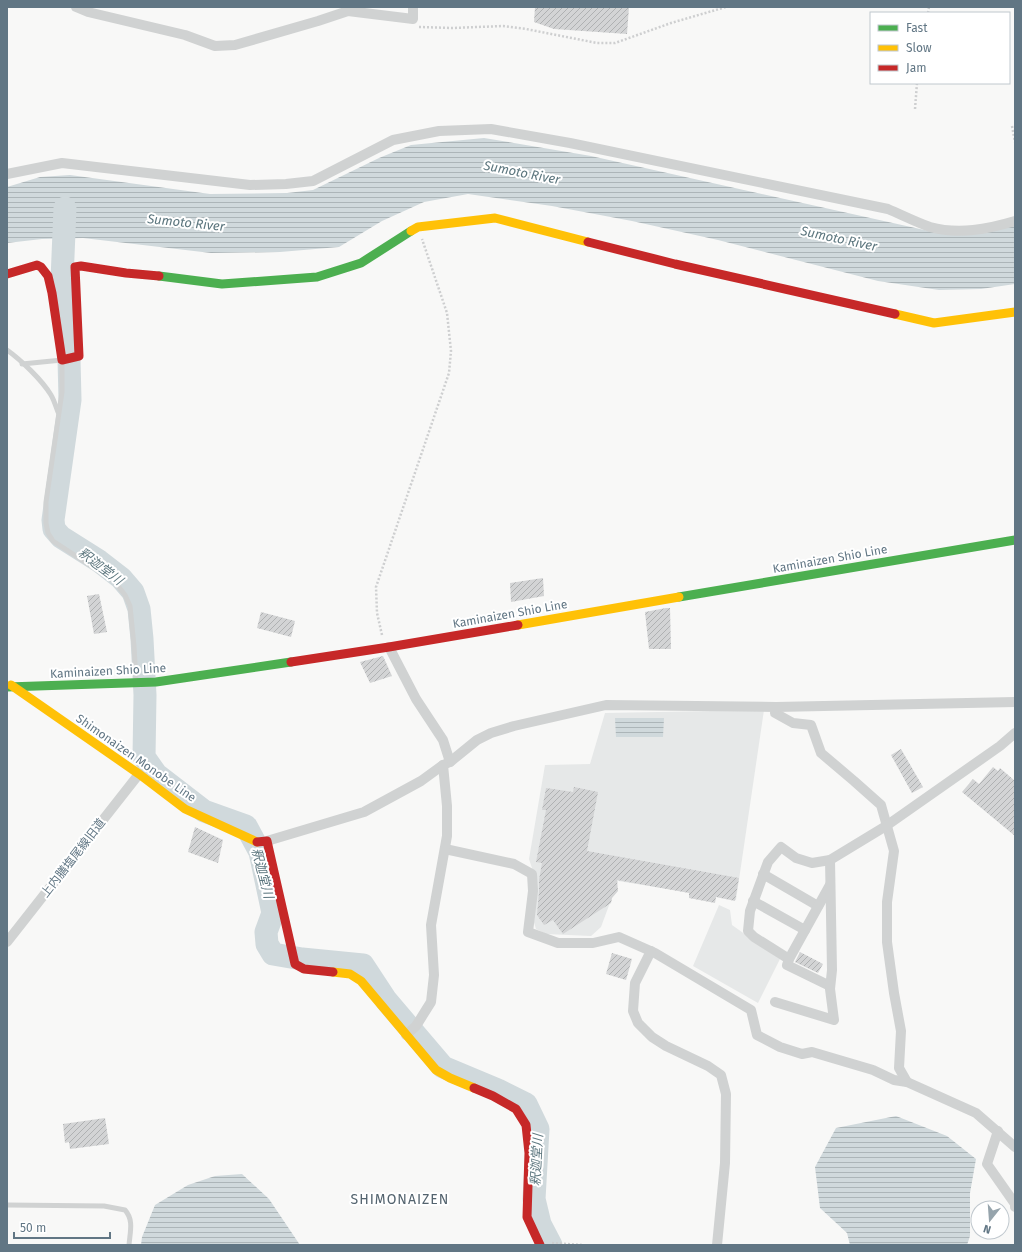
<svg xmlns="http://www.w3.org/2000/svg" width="1022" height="1252" font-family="'Fira Sans','Noto Sans JP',sans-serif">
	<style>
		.built { fill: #e6e8e8 }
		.water { fill: url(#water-rules) }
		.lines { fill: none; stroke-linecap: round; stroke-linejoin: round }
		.river { stroke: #d0d9dc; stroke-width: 23 }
		.building { fill: url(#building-hatch) }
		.path { stroke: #cecfd0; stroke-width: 2.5; stroke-dasharray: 2 2; stroke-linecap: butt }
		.lane { stroke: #d0d2d2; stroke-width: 5 }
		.street { stroke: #d0d2d2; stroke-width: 10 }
		.fast { stroke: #4caf50; stroke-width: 9 }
		.slow { stroke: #ffc107; stroke-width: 9 }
		.jam { stroke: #c62828; stroke-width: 9 }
		.labels { text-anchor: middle; stroke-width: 4; stroke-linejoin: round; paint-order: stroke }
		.street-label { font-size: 12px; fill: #617684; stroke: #fff }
		.water-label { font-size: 13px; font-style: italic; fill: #5c767e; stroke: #fff }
		.quarter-label { font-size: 14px; letter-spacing: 1px; fill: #54646f; stroke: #fff }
	</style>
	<defs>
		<pattern id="water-rules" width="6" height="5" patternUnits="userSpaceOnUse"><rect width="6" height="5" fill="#d0d9dc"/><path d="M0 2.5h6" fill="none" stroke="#acb5b8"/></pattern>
		<pattern id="building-hatch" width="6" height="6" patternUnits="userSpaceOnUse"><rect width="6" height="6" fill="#d3d4d5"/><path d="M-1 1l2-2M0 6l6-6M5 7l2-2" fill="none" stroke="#afb1b2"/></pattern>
	</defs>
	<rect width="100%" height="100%" fill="#f8f8f7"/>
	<g class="built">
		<polygon points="764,710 736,900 618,881 601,927 591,936 546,934 536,929 531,913 535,877 529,859 545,765 590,764 605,713"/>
		<polygon points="719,905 730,910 732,925 780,959 758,1003 693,966"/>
	</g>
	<g class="water">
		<polygon points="484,138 591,156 929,231 1015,225 1015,284 981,289 939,290 878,281 718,240 632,221 552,206 468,194 424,202 382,221 339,247 280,252 211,253 83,238 42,239 7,243 7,187 40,177 70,175 210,194 287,193 313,190 379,158 411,145"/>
		<polygon points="615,718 664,718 663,737 616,737"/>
		<polygon points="896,1116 947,1136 976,1159 970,1193 970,1236 967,1245 850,1245 847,1233 820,1208 815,1167 836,1128"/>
		<polygon points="242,1174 269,1199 300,1245 141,1245 142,1237 155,1205 188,1185 215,1176"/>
	</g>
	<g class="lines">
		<g class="river">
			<polyline points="65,208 62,280 67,341"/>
			<polyline points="69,359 70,400 53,520 54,529 61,537 99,561 121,578 133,592 139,609 142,639 145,695 144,757 156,774 204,811 246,826 260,852 273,913 266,932 267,944 273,954 302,959 363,965 386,1000 443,1067 498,1090 526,1104 538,1129 534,1199 540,1224 551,1245"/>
		</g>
	</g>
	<g class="building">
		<polygon points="535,7 629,7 627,34 554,29 534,22"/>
		<polygon points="543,578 544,596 511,602 510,583"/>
		<polygon points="99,594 107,632 94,634 87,596"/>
		<polygon points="666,608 670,608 671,649 649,649 645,612"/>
		<polygon points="261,612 295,621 291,637 257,628"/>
		<polygon points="383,656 392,676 370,683 360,662"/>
		<polygon points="901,749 923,787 912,793 891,755"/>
		<polygon points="993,767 998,771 1000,768 1015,781 1015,836 962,792 973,779 979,784"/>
		<polygon points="574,787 598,792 587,851 739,878 735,901 716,897 715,903 689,898 689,893 617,880 618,891 612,898 611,903 563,934 553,920 544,925 537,915 539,892 539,880 542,863 536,862 546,810 542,810 546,788 573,792"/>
		<polygon points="195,827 223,840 218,863 188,852"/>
		<polygon points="800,952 823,964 818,973 795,962"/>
		<polygon points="612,953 632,959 626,980 606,974"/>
		<polygon points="105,1118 109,1144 70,1149 69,1142 65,1143 63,1124"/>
	</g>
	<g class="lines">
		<g class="path">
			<polyline points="928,13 929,7"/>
			<polyline points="419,27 452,28 503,26 526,29 597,43 615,43 671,23 726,7"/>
			<polyline points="915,109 917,83"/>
			<polyline points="1012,126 1015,142"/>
			<polyline points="382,635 377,613 376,587 449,373 451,351 447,313 422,239"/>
			<polyline points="552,1243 582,1245"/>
		</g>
		<g class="lane">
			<path d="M7,350C21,360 42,380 51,395C54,400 56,407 58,412"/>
			<polyline points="22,364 62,360 62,392 46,502 46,523 48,533 53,541 114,581 125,595 130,606 134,646 136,682"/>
			<path d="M7,1205L104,1206L125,1210C134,1220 130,1232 129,1245"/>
		</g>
		<g class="street">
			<polyline points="76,7 88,12 185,35 215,46 235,45 318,21 348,11 413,19 413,7"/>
			<path d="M7,174L62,163L250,185L286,184L313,181L393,140L439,131L491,129L570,143L888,209C902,215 916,222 930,227C959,235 988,229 1015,221"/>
			<polyline points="389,647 416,699 443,740 450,762"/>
			<polyline points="776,707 775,713 793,723 811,725 821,753 854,781 881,805 894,851 887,902 887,942 894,993 901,1031 899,1068 907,1082 976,1113 1015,1147"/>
			<polyline points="267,841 364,812 421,781 443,765 450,762 477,740 491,733 514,726 606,705 776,707 1015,702"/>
			<polyline points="445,849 514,864 532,874 533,891 528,932 558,943 593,943 619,937 655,953 751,1010 757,1035 780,1047 802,1054 812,1052 873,1070 894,1080 907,1082"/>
			<polyline points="763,874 818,906"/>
			<polyline points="753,901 805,930"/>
			<polyline points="7,942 139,774"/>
			<polyline points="651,951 635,983 633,1011 638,1023 652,1037 666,1046 708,1066 721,1075 726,1094 725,1163 717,1245"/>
			<polyline points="789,959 754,937 748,931 750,911 768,862 781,847 796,858 812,863 830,860 886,826 1000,746 1015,733"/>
			<polyline points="830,986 787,965 789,959 830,885"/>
			<polyline points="775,1002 834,1020 830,989 832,970 830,860"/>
			<polyline points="406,1035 416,1026 431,1002 434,975 431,925 447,836 447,806 443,765"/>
			<polyline points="998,1131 987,1164 1015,1204 1015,1207"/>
		</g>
		<g class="fast">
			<polyline points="159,276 222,284 317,277 361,263 411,231"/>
			<polyline points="679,597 1015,540"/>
			<polyline points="7,687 156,682 291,662"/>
		</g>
		<g class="slow">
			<polyline points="411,231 418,227 495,218 588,242"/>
			<polyline points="895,314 934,323 1015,312"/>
			<polyline points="518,625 679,597"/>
			<polyline points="11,685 139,774 185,809 257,842"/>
			<polyline points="333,972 350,974 361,981 436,1070 450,1078 474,1088"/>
		</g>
		<g class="jam">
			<polyline points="588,242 675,264 895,314"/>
			<polyline points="7,274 37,265 41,267 48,276 52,293 62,360 79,356 75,267 81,266 126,273 159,276"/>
			<polyline points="291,662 389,647 518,625"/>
			<polyline points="257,842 267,841 295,964 304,969 333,972"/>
			<polyline points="474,1088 493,1096 516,1109 526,1125 529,1153 527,1217 540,1245"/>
		</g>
	</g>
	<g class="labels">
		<g class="street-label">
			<text transform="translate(830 559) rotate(-10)" y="4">Kaminaizen Shio Line</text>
			<text transform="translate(510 614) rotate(-10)" y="4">Kaminaizen Shio Line</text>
			<text transform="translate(108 671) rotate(-3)" y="4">Kaminaizen Shio Line</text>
			<text transform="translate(136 758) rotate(35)" y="4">Shimonaizen Monobe Line</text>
			<text transform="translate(73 858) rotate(-52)" y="4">上内膳塩尾線旧道</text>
		</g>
		<g class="water-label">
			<text transform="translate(522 172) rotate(11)" y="5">Sumoto River</text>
			<text transform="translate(186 222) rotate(6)" y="5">Sumoto River</text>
			<text transform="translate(839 238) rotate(12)" y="5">Sumoto River</text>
			<text transform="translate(101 566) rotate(37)" y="5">釈迦堂川</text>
			<text transform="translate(263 873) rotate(75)" y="5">釈迦堂川</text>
			<text transform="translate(536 1160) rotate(-87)" y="5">釈迦堂川</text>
		</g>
		<g class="quarter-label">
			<text x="400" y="1204">SHIMONAIZEN</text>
		</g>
	</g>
	<rect width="1022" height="1252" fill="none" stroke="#617684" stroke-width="16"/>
	<rect x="870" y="12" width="140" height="72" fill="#ffffff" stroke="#c0c8ce"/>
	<rect x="878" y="25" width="20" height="6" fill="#4caf50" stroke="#c0c8ce"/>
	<text x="906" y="32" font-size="12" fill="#617684">Fast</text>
	<rect x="878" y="45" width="20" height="6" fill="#ffc107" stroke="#c0c8ce"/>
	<text x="906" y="52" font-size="12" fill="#617684">Slow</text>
	<rect x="878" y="65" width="20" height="6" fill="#c62828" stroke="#c0c8ce"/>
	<text x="906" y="72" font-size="12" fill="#617684">Jam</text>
	<g transform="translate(990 1220) rotate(197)"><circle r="19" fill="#ffffff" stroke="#c0c8ce"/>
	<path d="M0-3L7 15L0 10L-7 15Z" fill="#96a4ac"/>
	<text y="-6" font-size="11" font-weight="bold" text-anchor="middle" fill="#617684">N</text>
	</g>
	<path d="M14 1232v6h96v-6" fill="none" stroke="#617684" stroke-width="2"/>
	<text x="20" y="1232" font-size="12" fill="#617684" stroke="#ffffff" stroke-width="3" paint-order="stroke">50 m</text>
</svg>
